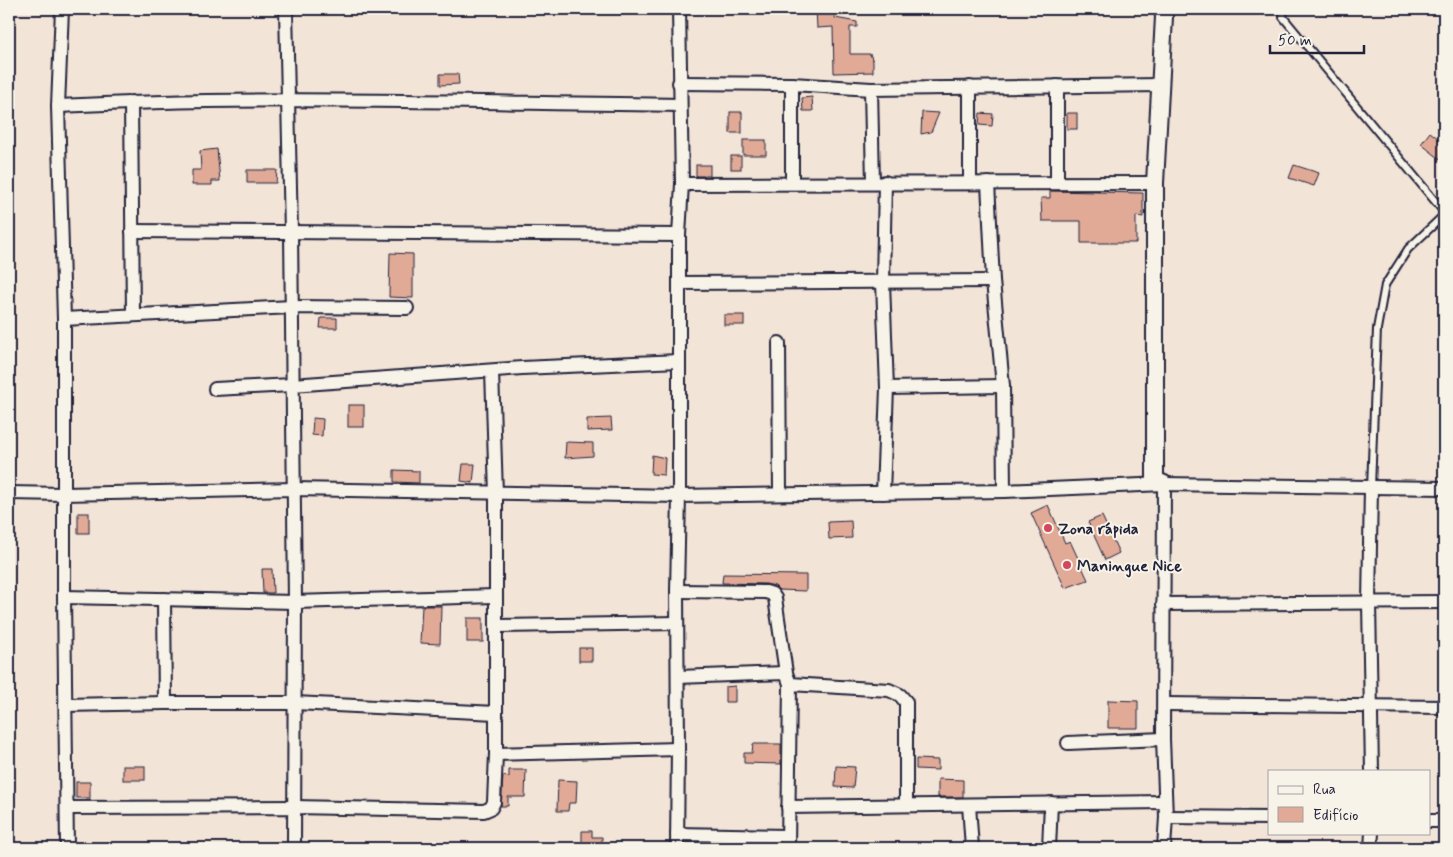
<svg xmlns="http://www.w3.org/2000/svg" width="1453" height="857" font-family="Mynerve,sans-serif">
	<style>
		.building { fill: #e1aa97; stroke: #22223b }
		.lines { fill: none; stroke-linecap: round; stroke-linejoin: round }
		.service-casing { stroke: #22223b; stroke-width: 10 }
		.minor-casing { stroke: #22223b; stroke-width: 16 }
		.tertiary-casing { stroke: #22223b; stroke-width: 20 }
		.service { stroke: #f7f3e8; stroke-width: 6 }
		.minor { stroke: #f7f3e8; stroke-width: 12 }
		.tertiary { stroke: #f7f3e8; stroke-width: 16 }
		.poi-dot { fill: #d1495b; stroke: #f7f3e8; stroke-width: 2 }
		.labels { text-anchor: middle; stroke-width: 4; stroke-linejoin: round; paint-order: stroke }
		.poi-label { font-size: 16px; font-weight: bold; fill: #22223b; stroke: #f7f3e8; text-anchor: start }
	</style>
	<rect width="100%" height="100%" fill="#f3e4d8"/>
	<filter id="ink" filterUnits="userSpaceOnUse"><feTurbulence type="fractalNoise" baseFrequency=".02" numOctaves="2"/><feDisplacementMap in="SourceGraphic" scale="10" xChannelSelector="R" yChannelSelector="G"/><feConvolveMatrix kernelMatrix="1 2 1 2 8 2 1 2 1" color-interpolation-filters="sRGB"/></filter>
	<g filter="url(#ink)">
		<g class="building">
			<polygon points="816,9 835,9 835,18 857,22 857,27 850,27 850,54 870,54 873,61 873,72 834,73 833,27 817,28"/>
			<polygon points="440,74 458,74 459,84 440,85"/>
			<polygon points="812,97 813,111 803,111 802,98"/>
			<rect x="730" y="112" width="12" height="21"/>
			<polygon points="922,112 939,113 931,132 921,134"/>
			<polygon points="980,113 993,114 992,126 979,125"/>
			<rect x="1067" y="113" width="10" height="16"/>
			<polygon points="1430,132 1444,143 1444,162 1421,144"/>
			<rect x="743" y="140" width="23" height="15"/>
			<polygon points="217,149 220,181 212,181 212,185 192,185 192,170 201,170 200,151"/>
			<rect x="731" y="156" width="10" height="13"/>
			<rect x="696" y="165" width="14" height="11"/>
			<polygon points="1294,165 1319,173 1314,186 1289,178"/>
			<polygon points="247,170 277,170 276,183 247,183"/>
			<polygon points="1050,191 1143,193 1143,217 1136,216 1136,243 1081,243 1081,221 1042,221 1041,198 1050,198"/>
			<polygon points="390,253 413,254 413,298 389,297"/>
			<rect x="724" y="315" width="20" height="10"/>
			<polygon points="321,318 337,318 337,328 320,328"/>
			<rect x="348" y="405" width="16" height="22"/>
			<polygon points="313,418 323,419 322,436 312,435"/>
			<polygon points="611,418 612,430 587,431 587,419"/>
			<polygon points="566,442 593,443 593,456 565,458"/>
			<polygon points="652,455 665,458 664,475 651,474"/>
			<polygon points="463,464 475,464 473,483 461,481"/>
			<polygon points="394,470 419,471 419,483 394,482"/>
			<polygon points="1048,505 1065,543 1070,541 1088,580 1065,588 1031,513"/>
			<rect x="78" y="513" width="11" height="20"/>
			<polygon points="1102,516 1119,553 1105,560 1088,522"/>
			<polygon points="851,521 852,538 829,539 828,522"/>
			<polygon points="262,569 272,569 273,593 263,593"/>
			<polygon points="723,574 806,575 806,591 779,590 775,586 766,584 722,583"/>
			<polygon points="422,606 441,606 440,644 420,643"/>
			<rect x="467" y="618" width="16" height="24"/>
			<rect x="579" y="648" width="13" height="13"/>
			<polygon points="735,686 735,702 725,702 725,687"/>
			<polygon points="1108,700 1138,701 1138,728 1108,728"/>
			<polygon points="753,744 781,744 781,764 744,763 744,753 752,753"/>
			<polygon points="916,759 938,760 938,770 916,769"/>
			<rect x="123" y="766" width="22" height="14"/>
			<polygon points="836,766 855,767 853,788 835,787"/>
			<polygon points="509,770 526,770 525,797 508,797 508,806 501,806 503,776 509,777"/>
			<polygon points="938,779 963,780 963,797 938,797"/>
			<polygon points="558,780 577,781 576,803 569,803 568,811 557,811"/>
			<rect x="76" y="782" width="14" height="16"/>
			<polygon points="582,831 592,831 592,837 602,837 602,848 582,848"/>
		</g>
		<g class="lines">
			<defs>
				<g id="service">
					<polyline points="1284,9 1283,17 1444,212"/>
					<polyline points="1371,488 1377,329 1385,285 1408,249 1444,215"/>
				</g>
				<g id="minor">
					<polyline points="62,9 58,106 64,319 64,597 67,848"/>
					<polyline points="286,9 291,232 295,602 294,848"/>
					<polyline points="679,83 792,84 871,89 1161,85"/>
					<polyline points="1057,86 1057,183"/>
					<polyline points="970,87 970,183"/>
					<polyline points="871,89 873,183"/>
					<polyline points="131,102 133,314"/>
					<path d="M58,106C265,95 473,103 680,105"/>
					<polyline points="792,183 792,84"/>
					<polyline points="988,183 993,281 1003,386 1004,491"/>
					<polyline points="682,184 1155,183"/>
					<polyline points="132,231 679,235"/>
					<polyline points="679,283 993,281"/>
					<polyline points="64,319 292,307 407,308"/>
					<polyline points="779,343 780,494"/>
					<polyline points="887,388 1003,386"/>
					<polyline points="215,389 292,385 522,368 679,361"/>
					<polyline points="1164,484 1163,739 1166,817 1164,848"/>
					<polyline points="1371,488 1369,603 1372,771"/>
					<polyline points="9,493 64,494 294,489 679,496 1004,491 1164,484 1444,488"/>
					<polyline points="883,493 887,388 883,283 885,182"/>
					<polyline points="677,591 766,592 772,594 775,598 786,673"/>
					<polyline points="64,597 295,602 495,596"/>
					<polyline points="164,599 165,703"/>
					<polyline points="1163,604 1444,602"/>
					<polyline points="496,626 677,623"/>
					<polyline points="678,677 786,673 790,684 889,690 900,695 906,702 906,805"/>
					<polyline points="1164,704 1444,707"/>
					<polyline points="65,705 165,703 295,703 496,713"/>
					<polyline points="1068,743 1163,739"/>
					<polyline points="496,754 678,749"/>
					<polyline points="969,805 972,848"/>
					<polyline points="788,807 1164,802"/>
					<polyline points="67,808 295,807 484,811 491,808 494,802 496,754 496,494 492,371"/>
					<polyline points="1166,817 1269,818"/>
					<polyline points="1429,821 1444,821"/>
					<polyline points="677,834 788,836"/>
					<polyline points="677,848 678,749 677,591 679,496 679,235 682,184 679,9"/>
					<polyline points="788,848 790,684"/>
					<polyline points="1049,848 1051,803"/>
					<polyline points="1371,848 1372,833"/>
				</g>
				<polyline id="tertiary" points="1163,9 1164,17 1155,183 1155,480 1164,484"/>
			</defs>
			<use href="#service" class="service-casing"/>
			<use href="#minor" class="minor-casing"/>
			<use href="#tertiary" class="tertiary-casing"/>
			<use href="#service" class="service"/>
			<use href="#minor" class="minor"/>
			<use href="#tertiary" class="tertiary"/>
		</g>
	</g>
	<g class="poi-dot">
		<circle cx="1048" cy="528" r="5"/>
		<circle cx="1067" cy="565" r="5"/>
	</g>
	<g class="labels">
		<g class="poi-label">
			<text x="1058" y="534">Zona rápida</text>
			<text x="1077" y="571">Maningue Nice</text>
		</g>
	</g>
	<rect width="1453" height="857" fill="none" stroke="#f7f3e8" stroke-width="30"/>
	<rect x="15" y="15" width="1423" height="827" fill="none" stroke="#22223b" stroke-width="2" filter="url(#ink)"/>
	<rect x="1268" y="770" width="162" height="65" fill="#f7f3e8" stroke="#a29fa3"/>
	<rect x="1278" y="786" width="25" height="8" fill="#f7f3e8" stroke="#a29fa3"/>
	<text x="1313" y="794" font-size="15" fill="#22223b">Rua</text>
	<rect x="1278" y="807" width="25" height="15" fill="#e1aa97" stroke="#a29fa3"/>
	<text x="1313" y="820" font-size="15" fill="#22223b">Edifício</text>
	<path d="M1270 45v8h94v-8" fill="none" stroke="#22223b" stroke-width="2.5"/>
	<text x="1278" y="45" font-size="15" fill="#22223b" stroke="#f7f3e8" stroke-width="4" paint-order="stroke">50 m</text>
</svg>
